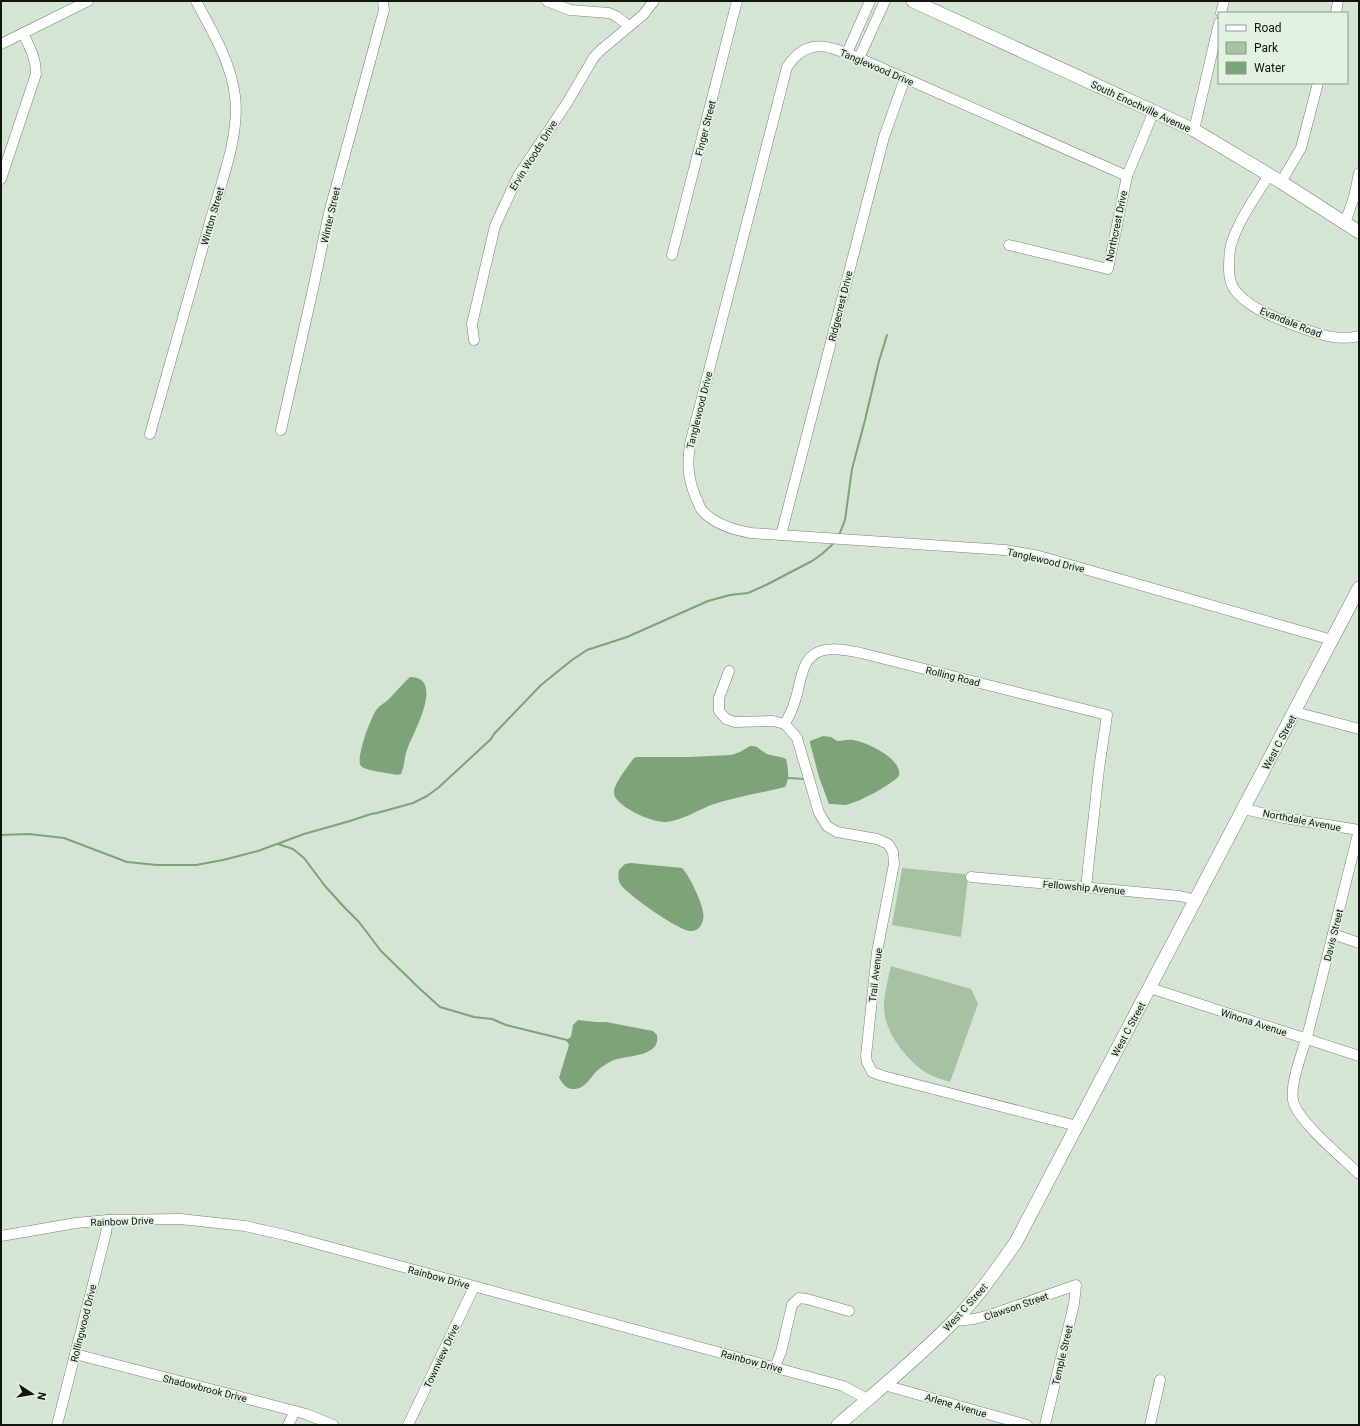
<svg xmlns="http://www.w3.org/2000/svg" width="1360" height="1426" font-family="Roboto,sans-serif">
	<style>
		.green { fill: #a6c2a2 }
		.water { fill: #7da379 }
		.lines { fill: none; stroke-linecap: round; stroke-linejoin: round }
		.stream { stroke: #7da379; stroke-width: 2 }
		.minor-casing { stroke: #758374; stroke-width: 11 }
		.major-casing { stroke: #758374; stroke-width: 14 }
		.minor { stroke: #fff; stroke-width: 10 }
		.major { stroke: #fff; stroke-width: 13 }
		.labels { text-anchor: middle; stroke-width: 3.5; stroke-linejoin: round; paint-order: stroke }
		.street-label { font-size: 10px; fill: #10150f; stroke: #e2f2e1 }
	</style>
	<rect width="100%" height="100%" fill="#d5e5d3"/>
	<g class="green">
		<polygon points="902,868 964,874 968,878 961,937 892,925"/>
		<path d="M891,966L971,989L978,1004L950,1082C941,1079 930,1076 922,1070C904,1056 885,1032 884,1008C884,993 888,980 891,966Z"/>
	</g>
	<g class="water">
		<path d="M410,677C445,677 414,732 408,747C404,756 405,765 401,774L397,775C389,773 366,771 361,766C355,760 371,716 377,709C380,705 385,703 389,699C396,692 402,684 410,677Z"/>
		<path d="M823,736L831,737L837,741C842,741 848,739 853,740C867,742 903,759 899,776C891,785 858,803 845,805C841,805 834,804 829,804L819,777L810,743V741Z"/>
		<path d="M750,746C759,745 760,751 767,754C773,756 780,756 786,759C788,767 790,779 785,787C761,793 735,797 711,805C696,811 681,821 665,822C653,823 614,806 614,793C613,784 628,767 633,759L636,757H690L731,755L740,752Z"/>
		<path d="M631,863L682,868C689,875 702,902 703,912C705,921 700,932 690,931C678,930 628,895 621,885C618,881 618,875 619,870L625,864Z"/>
		<path d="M578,1020L596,1022H606L653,1031L657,1035C661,1057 628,1055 614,1060C609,1062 603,1066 598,1070C591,1076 586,1088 575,1089C567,1090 563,1084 559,1078L569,1045L566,1040L571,1037L573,1025Z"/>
	</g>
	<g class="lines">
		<g class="stream">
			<polyline points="839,535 845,520 852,469 865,420 879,361 887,335"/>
			<polyline points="787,778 805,779"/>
			<polyline points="1,835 29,834 64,838 127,862 157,865 196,865 223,860 258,851 304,834 350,821 371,814 377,813 413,803 427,796 438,788 491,739 494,734 541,685 572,660 587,650 627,637 708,601 730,595 748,593 766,585 812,561 822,554 835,542"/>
			<polyline points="278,844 293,849 304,858 325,886 344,907 359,922 381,951 419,988 440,1007 474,1017 492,1019 506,1025 567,1040"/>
		</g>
		<defs>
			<g id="minor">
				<polyline points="547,1 570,10 609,13 616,16 629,26"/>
				<polyline points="1221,13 1224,1"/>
				<polyline points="1336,13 1338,1"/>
				<polyline points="1,44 88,1"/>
				<polyline points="847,53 870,1"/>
				<polyline points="859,58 885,1"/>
				<polyline points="1194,130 1219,23"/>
				<path d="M1269,175C1256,196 1238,221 1231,245C1229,253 1229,261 1229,269C1229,275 1231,284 1234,289C1247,307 1272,316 1291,324C1313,332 1335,342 1359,336"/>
				<path d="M1127,176L859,58C830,47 808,35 787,67L690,444C687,464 688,479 696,498C698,501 699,506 701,509C712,523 734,530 751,533L1005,550L1039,556L1332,640"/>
				<path d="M1,179L36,74C36,58 30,48 23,33"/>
				<polyline points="1281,182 1301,148 1318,83"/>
				<polyline points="1345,223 1354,197 1359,173"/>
				<polyline points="1009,245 1108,269 1127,176 1154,111"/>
				<polyline points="672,255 737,1"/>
				<polyline points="474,340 472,324 495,226 518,176 567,103 594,57 602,49 643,15 654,1"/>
				<polyline points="281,430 313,289 329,213 384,10 383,1"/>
				<path d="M150,434C170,364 190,293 210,222C221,183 240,136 235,96C231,62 212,31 196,1"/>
				<polyline points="781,535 884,137 905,78"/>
				<polyline points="729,671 719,698 719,711 726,719 735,722 773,721 785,724"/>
				<polyline points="1295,712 1359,729"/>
				<polyline points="785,724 797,738 819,813 827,826 837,832 877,839 888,844 893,852 894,864 877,952 866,1056 867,1062 872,1072 883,1076 1077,1126"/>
				<path d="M785,724C788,717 792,711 794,704C798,693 799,682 803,671C811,643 839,648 861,653L1107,715L1099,769L1086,887"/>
				<polyline points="1244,809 1284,818 1359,830"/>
				<path d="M1359,830C1342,896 1326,963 1309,1029C1304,1049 1290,1081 1293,1100C1296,1120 1344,1159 1359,1174"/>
				<polyline points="971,877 1180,896 1196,900"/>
				<polyline points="1333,934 1359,943"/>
				<polyline points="1150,988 1359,1056"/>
				<polyline points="1,1236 76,1223 108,1220 180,1219 245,1226 285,1235 843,1386 867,1399"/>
				<polyline points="955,1321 974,1319 990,1315 1076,1285 1074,1304 1045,1425"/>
				<polyline points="75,1354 306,1414 333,1425"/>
				<polyline points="775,1367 781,1352 792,1305 799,1298 807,1299 849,1311"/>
				<polyline points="884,1385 1027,1425"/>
				<polyline points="57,1425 106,1233 108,1220"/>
				<polyline points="288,1425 295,1411"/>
				<polyline points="408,1425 474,1287"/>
				<polyline points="1150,1425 1160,1380"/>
			</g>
			<g id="major">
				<polyline points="913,1 1194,130 1281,182 1359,232"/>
				<path d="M838,1425C877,1391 918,1358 954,1321C978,1297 997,1269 1016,1242L1359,588"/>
			</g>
		</defs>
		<use href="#minor" class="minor-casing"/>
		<use href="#major" class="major-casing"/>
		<use href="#minor" class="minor"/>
		<use href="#major" class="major"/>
	</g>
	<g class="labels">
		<g class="street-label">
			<text transform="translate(877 67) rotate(23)" y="4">Tanglewood Drive</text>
			<text transform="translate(1141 106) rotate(25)" y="4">South Enochville Avenue</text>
			<text transform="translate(705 128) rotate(-76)" y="4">Finger Street</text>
			<text transform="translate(533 155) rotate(-58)" y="4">Ervin Woods Drive</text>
			<text transform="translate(330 215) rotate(-77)" y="4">Winter Street</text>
			<text transform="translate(212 216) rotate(-74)" y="4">Winton Street</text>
			<text transform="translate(1116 226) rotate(-78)" y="4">Northcrest Drive</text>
			<text transform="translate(840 306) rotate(-76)" y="4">Ridgecrest Drive</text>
			<text transform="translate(1291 322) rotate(22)" y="4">Evandale Road</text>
			<text transform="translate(699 410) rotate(-76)" y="4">Tanglewood Drive</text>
			<text transform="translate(1046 560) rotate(13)" y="4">Tanglewood Drive</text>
			<text transform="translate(953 676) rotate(14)" y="4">Rolling Road</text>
			<text transform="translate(1279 742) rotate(-62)" y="4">West C Street</text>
			<text transform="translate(1302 820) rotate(11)" y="4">Northdale Avenue</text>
			<text transform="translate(1084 887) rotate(5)" y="4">Fellowship Avenue</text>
			<text transform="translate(1333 935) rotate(-76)" y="4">Davis Street</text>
			<text transform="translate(875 975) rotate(-83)" y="4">Trail Avenue</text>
			<text transform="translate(1254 1022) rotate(18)" y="4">Winona Avenue</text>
			<text transform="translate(1128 1029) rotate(-62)" y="4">West C Street</text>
			<text transform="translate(122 1221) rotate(-2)" y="4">Rainbow Drive</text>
			<text transform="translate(439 1277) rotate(15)" y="4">Rainbow Drive</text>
			<text transform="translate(1016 1306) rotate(-19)" y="4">Clawson Street</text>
			<text transform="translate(965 1307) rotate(-48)" y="4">West C Street</text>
			<text transform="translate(83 1323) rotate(-76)" y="4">Rollingwood Drive</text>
			<text transform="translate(1062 1355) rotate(-77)" y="4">Temple Street</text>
			<text transform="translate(441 1356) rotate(-65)" y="4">Townview Drive</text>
			<text transform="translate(752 1361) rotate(15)" y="4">Rainbow Drive</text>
			<text transform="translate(205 1388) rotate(14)" y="4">Shadowbrook Drive</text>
			<text transform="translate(956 1405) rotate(16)" y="4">Arlene Avenue</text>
		</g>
	</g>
	<rect width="1360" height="1426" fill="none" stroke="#10150f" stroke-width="4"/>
	<rect x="1218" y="12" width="130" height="72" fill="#e2f2e1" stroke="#8e9a8d"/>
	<rect x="1226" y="25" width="20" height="6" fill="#ffffff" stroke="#8e9a8d"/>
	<text x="1254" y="32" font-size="12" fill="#10150f">Road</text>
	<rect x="1226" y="42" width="20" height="12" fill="#a6c2a2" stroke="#8e9a8d"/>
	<text x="1254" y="52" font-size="12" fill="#10150f">Park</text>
	<rect x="1226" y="62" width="20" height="12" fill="#7da379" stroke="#8e9a8d"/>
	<text x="1254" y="72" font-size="12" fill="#10150f">Water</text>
	<g transform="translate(32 1394) rotate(102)" stroke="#e2f2e1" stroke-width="3" paint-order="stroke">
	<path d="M0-3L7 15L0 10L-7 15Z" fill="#10150f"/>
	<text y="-6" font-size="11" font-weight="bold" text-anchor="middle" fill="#10150f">N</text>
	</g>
</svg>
